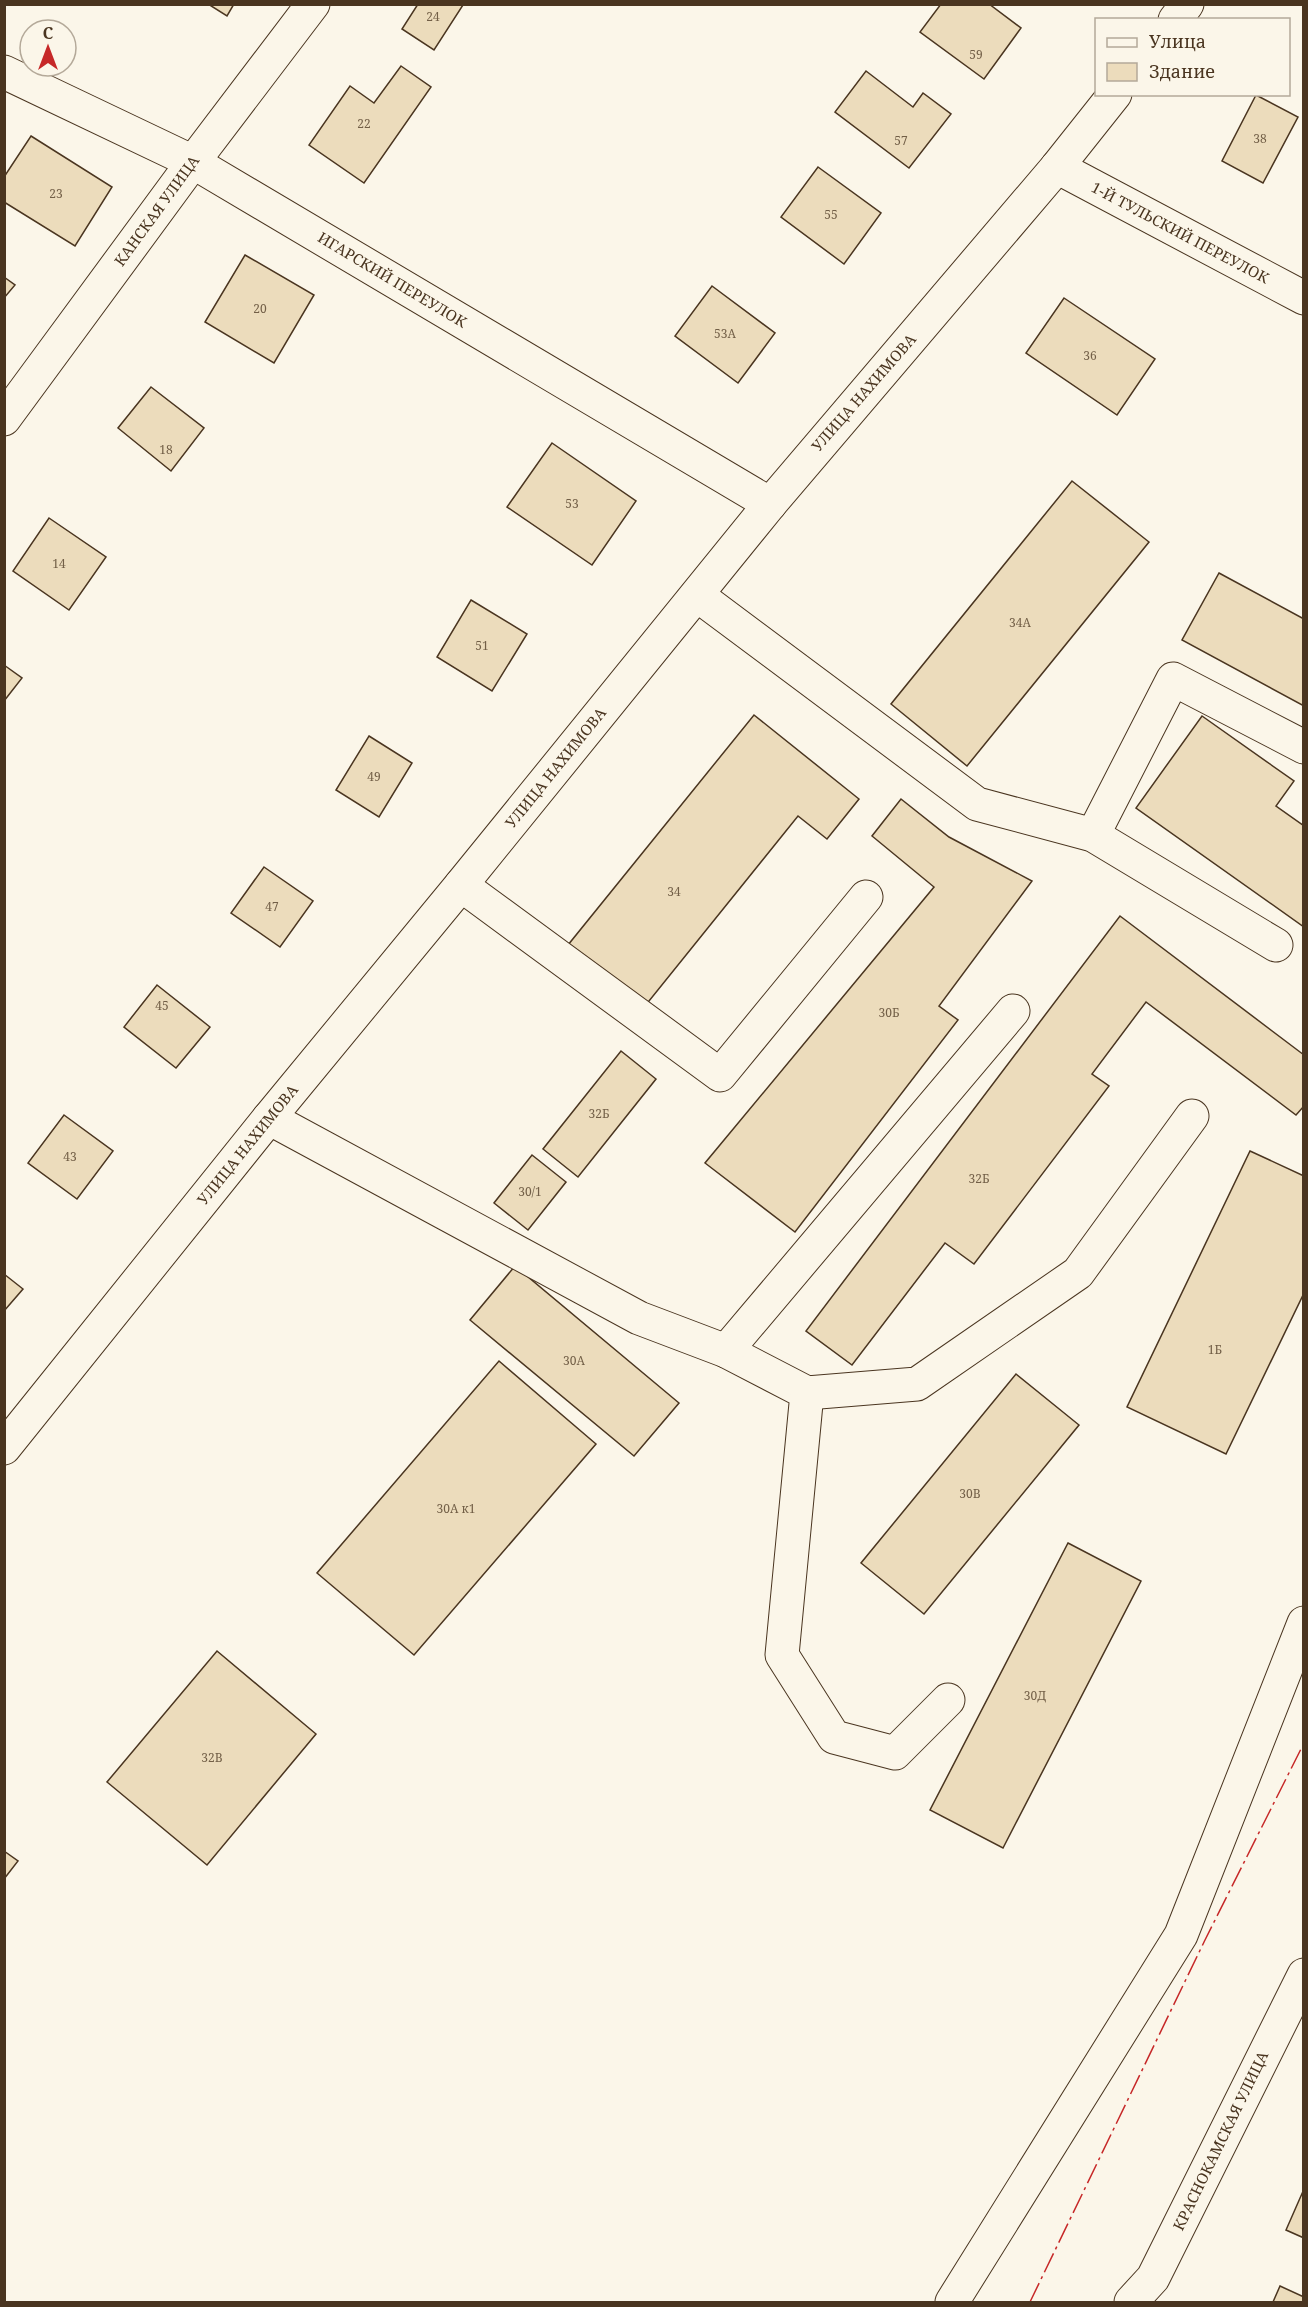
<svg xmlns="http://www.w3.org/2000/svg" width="1308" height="2307" font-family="'Noto Serif',serif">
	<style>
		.building { fill: #ecdcbc; stroke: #4a3520; stroke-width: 1.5 }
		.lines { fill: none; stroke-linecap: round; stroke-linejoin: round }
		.minor-casing { stroke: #4a3520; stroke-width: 35 }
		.major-casing { stroke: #4a3520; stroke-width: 35 }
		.minor { stroke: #fbf6e9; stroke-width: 33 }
		.major { stroke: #fbf6e9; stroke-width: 33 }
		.power { stroke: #c62828; stroke-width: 1.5; stroke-dasharray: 21 4.5 3 4.5; stroke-linecap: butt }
		.labels { text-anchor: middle; stroke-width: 4.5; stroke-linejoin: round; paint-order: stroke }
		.number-label { font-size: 12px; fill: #725f47 }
		.street-label { font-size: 15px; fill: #4a3520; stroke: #fbf6e9 }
	</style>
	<rect width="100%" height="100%" fill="#fbf6e9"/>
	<g class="building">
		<polygon points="208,4 234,4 227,16"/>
		<polygon points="418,4 463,5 434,50 402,29"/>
		<polygon points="941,4 989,4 1021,28 984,79 920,32"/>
		<polygon points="401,66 431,87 364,183 309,145 350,86 374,103"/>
		<polygon points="866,71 913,107 923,93 951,114 909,168 835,112"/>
		<polygon points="1256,95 1298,117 1263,183 1222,161"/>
		<polygon points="31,136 112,187 75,246 4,202 4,177"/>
		<polygon points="818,167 881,213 844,264 781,217"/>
		<polygon points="245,255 314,295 274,363 205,322"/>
		<polygon points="4,277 15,285 4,298"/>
		<polygon points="712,286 775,333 738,383 675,336"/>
		<polygon points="1064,298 1155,359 1117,415 1026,353"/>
		<polygon points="151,387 204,428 171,471 118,428"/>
		<polygon points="552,443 636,501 592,565 507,507"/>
		<polygon points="1072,481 1149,542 967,766 891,704"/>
		<polygon points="49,518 106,557 69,610 13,571"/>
		<polygon points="1219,573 1304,619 1304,706 1182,640"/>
		<polygon points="471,600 527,634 492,691 437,657"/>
		<polygon points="4,665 22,678 4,701"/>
		<polygon points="754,715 859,799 827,839 798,816 645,1006 568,945"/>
		<polygon points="1202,716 1294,781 1276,806 1304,826 1304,927 1136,808"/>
		<polygon points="369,736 412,763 379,817 336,790"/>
		<polygon points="901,799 949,837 1032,881 939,1006 958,1020 795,1232 705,1163 934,887 872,836"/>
		<polygon points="264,867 313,901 280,947 231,913"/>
		<polygon points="1120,916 1304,1055 1304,1106 1296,1115 1146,1002 1092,1074 1109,1086 974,1264 945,1243 852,1365 806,1331"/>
		<polygon points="157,985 210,1027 176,1068 124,1027"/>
		<polygon points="621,1051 656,1079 578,1177 543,1149"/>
		<polygon points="64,1115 113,1151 77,1199 28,1163"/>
		<polygon points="1250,1151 1304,1176 1304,1293 1226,1454 1127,1407"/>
		<polygon points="532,1155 566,1182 528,1230 494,1203"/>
		<polygon points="515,1266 679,1403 634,1456 470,1320"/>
		<polygon points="4,1274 23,1289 4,1311"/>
		<polygon points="499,1361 596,1444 414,1655 317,1573"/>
		<polygon points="1016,1374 1079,1425 924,1614 861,1563"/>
		<polygon points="1068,1543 1141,1581 1003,1848 930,1810"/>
		<polygon points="217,1651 316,1734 207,1865 107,1782"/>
		<polygon points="4,1851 18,1861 4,1879"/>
		<polygon points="1304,2189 1304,2238 1286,2230"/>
		<polygon points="1280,2286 1304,2297 1304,2302 1273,2302"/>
	</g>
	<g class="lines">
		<defs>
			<g id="minor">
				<polyline points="4,72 193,162 770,504"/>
				<polyline points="1057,167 1304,298"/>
				<polyline points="4,419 193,162 313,4"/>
				<polyline points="697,595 977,804 1093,835 1276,945"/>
				<polyline points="1093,835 1173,679 1304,747"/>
				<polyline points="461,885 720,1075 866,897"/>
				<polyline points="269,1118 639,1318 726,1351 807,1393 782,1655 834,1737 895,1753 948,1700"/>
				<polyline points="726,1351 1013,1011"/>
				<polyline points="807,1393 917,1384 1078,1273 1192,1116"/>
				<polyline points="952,2302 1181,1935 1304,1623"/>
				<polyline points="1131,2302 1153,2278 1304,1975"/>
			</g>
			<g id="major">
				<polyline points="1175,20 1187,4"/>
				<polyline points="4,1448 269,1118 461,885 770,504 1057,167 1115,94"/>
			</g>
		</defs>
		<use href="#minor" class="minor-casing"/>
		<use href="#major" class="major-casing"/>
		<use href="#minor" class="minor"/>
		<use href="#major" class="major"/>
		<polyline class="power" points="1030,2302 1205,1940 1304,1743"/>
	</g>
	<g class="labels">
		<g class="number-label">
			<text x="433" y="21">24</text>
			<text x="976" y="59">59</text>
			<text x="364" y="128">22</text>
			<text x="1260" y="143">38</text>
			<text x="901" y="145">57</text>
			<text x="56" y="198">23</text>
			<text x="831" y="219">55</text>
			<text x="260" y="313">20</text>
			<text x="725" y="338">53А</text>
			<text x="1090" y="360">36</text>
			<text x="166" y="454">18</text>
			<text x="572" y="508">53</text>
			<text x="59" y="568">14</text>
			<text x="1020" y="627">34А</text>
			<text x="482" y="650">51</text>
			<text x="374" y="781">49</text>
			<text x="674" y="896">34</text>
			<text x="272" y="911">47</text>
			<text x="162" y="1010">45</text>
			<text x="889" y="1017">30Б</text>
			<text x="599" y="1118">32Б</text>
			<text x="70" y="1161">43</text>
			<text x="979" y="1183">32Б</text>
			<text x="530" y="1196">30/1</text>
			<text x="1215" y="1354">1Б</text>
			<text x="574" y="1365">30А</text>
			<text x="970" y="1498">30В</text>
			<text x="456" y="1513">30А к1</text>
			<text x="1035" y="1700">30Д</text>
			<text x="212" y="1762">32В</text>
		</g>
		<g class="street-label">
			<text transform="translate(157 211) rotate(-54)" y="5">КАНСКАЯ УЛИЦА</text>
			<text transform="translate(1180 233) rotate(28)" y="5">1-Й ТУЛЬСКИЙ ПЕРЕУЛОК</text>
			<text transform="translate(392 280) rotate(31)" y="5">ИГАРСКИЙ ПЕРЕУЛОК</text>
			<text transform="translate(864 393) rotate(-49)" y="5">УЛИЦА НАХИМОВА</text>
			<text transform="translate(556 768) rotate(-51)" y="5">УЛИЦА НАХИМОВА</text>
			<text transform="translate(248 1145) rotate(-51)" y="5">УЛИЦА НАХИМОВА</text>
			<text transform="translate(1221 2141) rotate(-64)" y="5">КРАСНОКАМСКАЯ УЛИЦА</text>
		</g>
	</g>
	<rect width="1308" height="2307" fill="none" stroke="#4a3520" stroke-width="12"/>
	<rect x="1095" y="18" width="195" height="78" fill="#fbf6e9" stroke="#b4a999" stroke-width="1.5"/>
	<rect x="1107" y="38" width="30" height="9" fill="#fbf6e9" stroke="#b4a999" stroke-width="1.5"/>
	<text x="1149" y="48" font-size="18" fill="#4a3520">Улица</text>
	<rect x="1107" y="63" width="30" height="18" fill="#ecdcbc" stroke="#b4a999" stroke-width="1.5"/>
	<text x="1149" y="78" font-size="18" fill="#4a3520">Здание</text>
	<g transform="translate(48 48)"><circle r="28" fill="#fbf6e9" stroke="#b4a999" stroke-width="1.5"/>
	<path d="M0-4.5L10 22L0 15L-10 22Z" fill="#c62828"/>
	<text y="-9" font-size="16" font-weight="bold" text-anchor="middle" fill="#4a3520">С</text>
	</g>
</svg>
